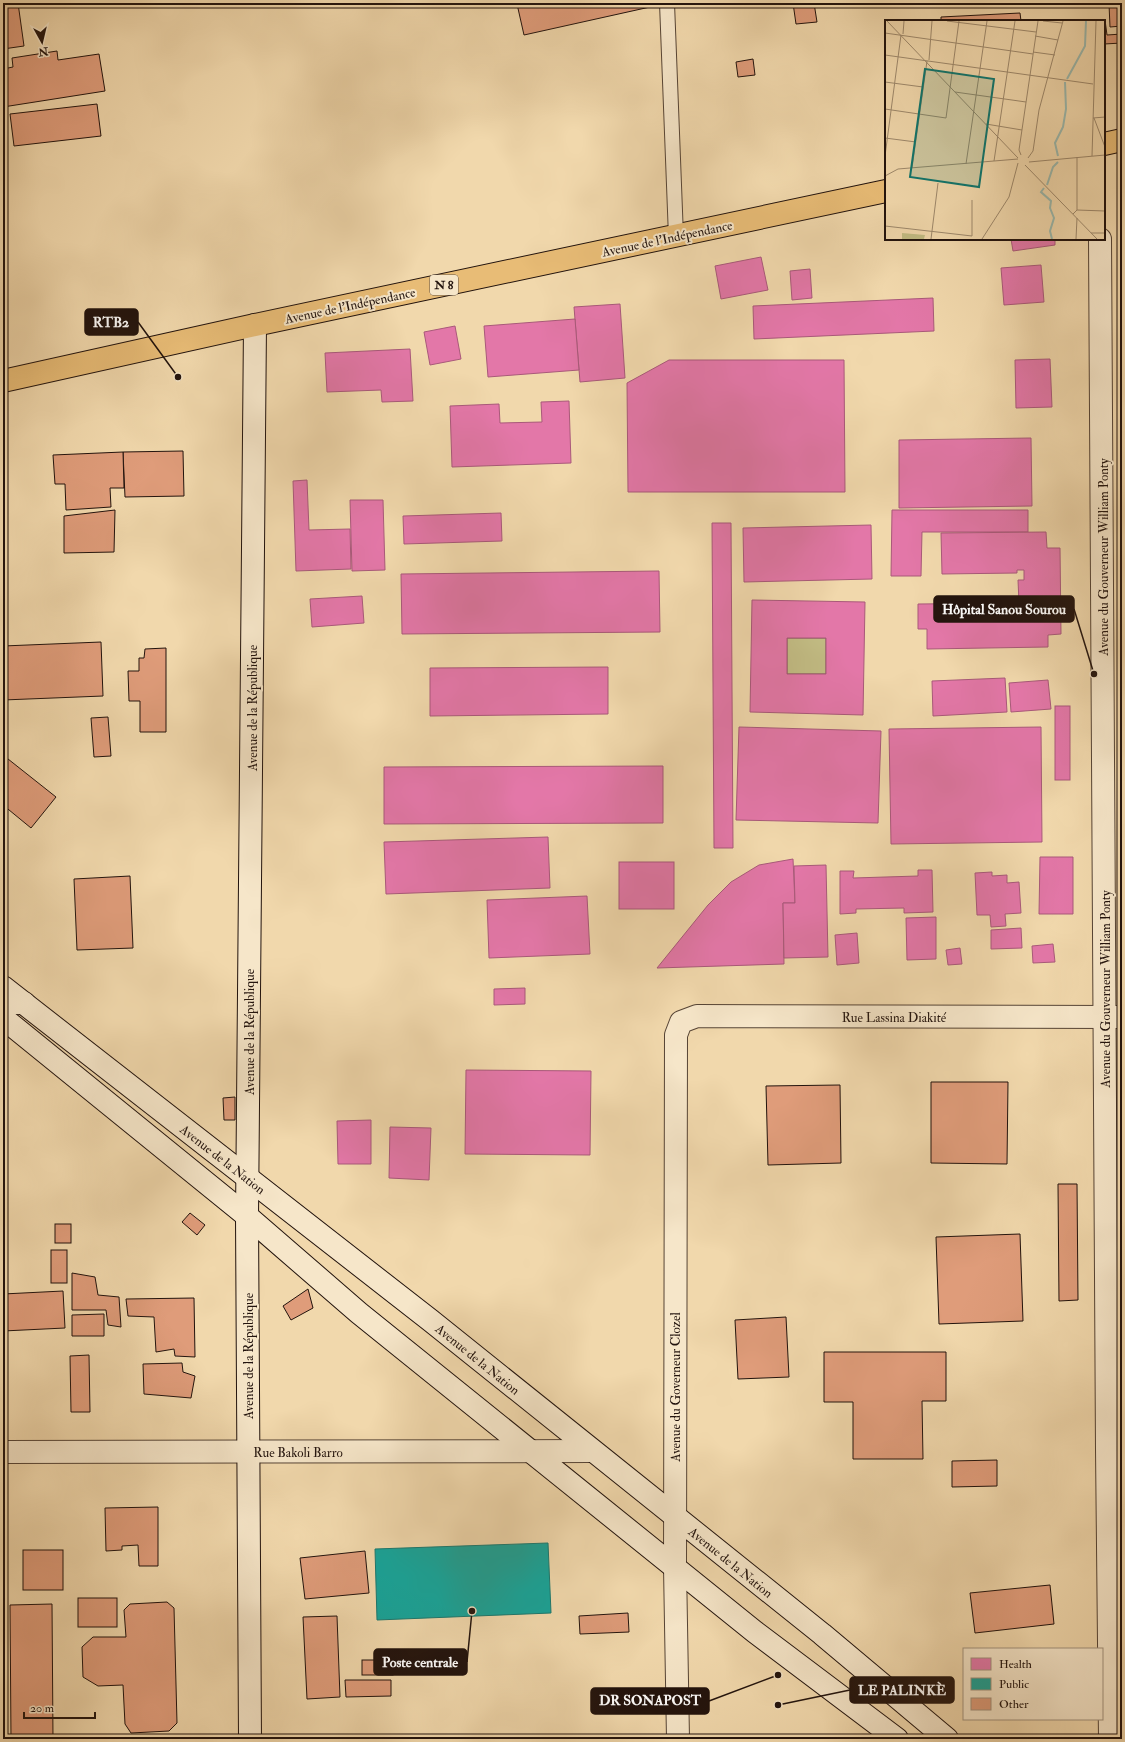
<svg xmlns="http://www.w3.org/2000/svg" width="1125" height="1742" font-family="'IM FELL Double Pica',serif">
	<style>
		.green { fill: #c2bc84; stroke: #726848 }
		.health { fill: #e377a8; stroke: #a9597a; fill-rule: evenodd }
		.public { fill: #17a398; stroke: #1a786e }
		.building { fill: #df9c7a; stroke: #22130d }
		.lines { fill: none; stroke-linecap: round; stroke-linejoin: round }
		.lane-casing { stroke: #564435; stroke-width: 16 }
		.street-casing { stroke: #564435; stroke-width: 24 }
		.secondary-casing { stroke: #22130d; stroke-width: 24 }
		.highway-casing { stroke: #22130d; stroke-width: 24 }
		.lane { stroke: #f6e6c9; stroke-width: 14 }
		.street { stroke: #f6e6c9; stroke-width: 22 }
		.secondary { stroke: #f6e6c9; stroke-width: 22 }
		.highway { stroke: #e8bc76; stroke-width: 22 }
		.labels { text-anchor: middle; stroke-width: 4; stroke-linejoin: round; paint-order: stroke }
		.shield { fill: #f6e6c9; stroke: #625245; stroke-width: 1 }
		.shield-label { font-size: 12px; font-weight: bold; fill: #22130d }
		.street-label { font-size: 13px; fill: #22130d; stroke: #f6e6c9 }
		.inset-river { fill: none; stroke: #9bb9ae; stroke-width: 2 }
		.inset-road { fill: none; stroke: #9e896c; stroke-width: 1 }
		.view { fill: #0f766e; fill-opacity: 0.15; stroke: #0f766e; stroke-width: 2 }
		.inset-edge { fill: none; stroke: #22130d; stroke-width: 2 }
		.leader { fill: none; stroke: #22130d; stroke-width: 1.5 }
		.callout-dot { fill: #22130d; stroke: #f6e6c9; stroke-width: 1.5 }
		.callout { fill: #22130d; stroke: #22130d; stroke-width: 1.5 }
		.callout-label { font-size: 14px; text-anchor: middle; font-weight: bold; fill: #fff }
	</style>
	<rect width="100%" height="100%" fill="#f1d8ac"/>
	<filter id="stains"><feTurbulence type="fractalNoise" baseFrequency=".005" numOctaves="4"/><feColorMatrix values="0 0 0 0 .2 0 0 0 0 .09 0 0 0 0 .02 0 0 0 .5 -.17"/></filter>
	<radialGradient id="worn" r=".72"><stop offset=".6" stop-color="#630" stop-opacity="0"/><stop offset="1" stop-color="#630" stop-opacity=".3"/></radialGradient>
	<rect class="green" x="787" y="638" width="39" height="36"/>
	<g class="health">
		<polygon points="1011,239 1055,239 1055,245 1013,251"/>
		<polygon points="761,257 768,290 721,299 715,266"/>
		<polygon points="1041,265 1044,302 1004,305 1001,268"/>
		<polygon points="810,269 812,298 792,300 790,271"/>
		<polygon points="933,298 934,331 754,339 753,306"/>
		<polygon points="620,304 625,378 580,382 574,307"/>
		<polygon points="575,319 579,370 488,377 484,326"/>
		<polygon points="455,326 461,359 430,365 424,332"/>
		<polygon points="410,349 413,401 382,402 381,390 327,392 325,353"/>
		<polygon points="1050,359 1052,407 1016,408 1015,360"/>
		<polygon points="669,360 844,360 845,492 628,492 627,383"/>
		<polygon points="569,401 571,463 452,467 450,406 499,404 500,423 542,422 541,402"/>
		<polygon points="1031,438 1032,506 899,508 899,440"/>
		<polygon points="307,480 309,530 350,529 351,569 296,571 293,481"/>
		<polygon points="350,500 383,500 385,570 352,571"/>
		<polygon points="892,510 1028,510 1028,532 922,532 921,576 891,576"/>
		<polygon points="501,513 502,541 404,544 403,516"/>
		<polygon points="712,523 731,523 733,848 714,848"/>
		<polygon points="871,525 872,579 744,582 743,528"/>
		<polygon points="1046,532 1047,548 1060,548 1061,634 1048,635 1048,647 927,649 927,629 918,629 918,604 1019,603 1018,580 1024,580 1024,570 1017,570 1017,573 942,574 941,533"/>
		<polygon points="659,571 660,632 402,634 401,574"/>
		<polygon points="362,596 364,623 312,627 310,599"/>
		<path d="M752,600L865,602L863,715L750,712ZM787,638H826V674H787Z"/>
		<polygon points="608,667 608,714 430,716 430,668"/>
		<polygon points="1005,678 1007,712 933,716 932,681"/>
		<polygon points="1048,680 1051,709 1011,712 1009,683"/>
		<rect x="1055" y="706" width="15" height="74"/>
		<polygon points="739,727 881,731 878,823 736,820"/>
		<polygon points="1041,727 1042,842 891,844 889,729"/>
		<polygon points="663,766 663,823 384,824 384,767"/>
		<polygon points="548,837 550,888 386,894 384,842"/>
		<polygon points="1040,857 1073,857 1073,914 1039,914"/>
		<polygon points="793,859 795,903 783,903 784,964 657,968 708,905 731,882 759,865"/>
		<rect x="619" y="862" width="55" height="47"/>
		<polygon points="826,865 828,957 784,958 783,903 795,903 794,866"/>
		<polygon points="918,870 932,870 933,912 904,913 904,908 856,909 856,913 840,914 840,871 854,871 853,878 918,876"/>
		<polygon points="992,872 992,876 1007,875 1007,883 1019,882 1021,913 1005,914 1006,926 991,927 990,915 977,915 975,873"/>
		<polygon points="587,896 590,954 489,958 487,900"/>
		<polygon points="936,917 936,959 907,960 906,918"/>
		<polygon points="1021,928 1022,948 991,949 991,930"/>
		<polygon points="857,933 859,963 837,965 835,935"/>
		<polygon points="1053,944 1055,962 1033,963 1032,946"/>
		<polygon points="960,948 962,964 948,965 946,950"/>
		<polygon points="525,988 525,1004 494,1005 494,989"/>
		<polygon points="466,1070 591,1071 590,1155 465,1154"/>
		<polygon points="371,1120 371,1164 338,1164 337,1121"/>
		<polygon points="390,1127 431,1128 429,1180 389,1178"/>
	</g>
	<polygon class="public" points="548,1543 551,1613 377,1620 375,1549"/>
	<g class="building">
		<polygon points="3,3 18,3 24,46 3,49"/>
		<polygon points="520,3 668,3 524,35 517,4"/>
		<polygon points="793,3 814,3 817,22 796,24"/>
		<polygon points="1099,3 1122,3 1122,26 1110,27 1109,4 1099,4"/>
		<polygon points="1020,13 1021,21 941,21 941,17"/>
		<polygon points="1105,20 1107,35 1122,34 1122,43 1104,44 1104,21 1100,21"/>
		<polygon points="57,51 58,60 99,54 105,91 3,107 3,69 13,67 12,58"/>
		<polygon points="753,59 755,75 738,77 736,62"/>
		<polygon points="97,104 101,136 14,146 10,114"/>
		<polygon points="183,451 184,496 125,497 123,452"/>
		<polygon points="123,452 124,488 110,488 111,507 66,510 65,484 55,484 53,455"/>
		<polygon points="115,510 114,552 64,553 64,516"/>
		<polygon points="101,642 103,696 3,700 3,646"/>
		<polygon points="166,648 166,732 140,732 140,701 129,701 128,671 139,671 139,658 144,658 145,649"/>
		<polygon points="108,717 111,756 94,757 91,718"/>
		<polygon points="3,755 56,797 31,828 3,805"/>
		<polygon points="130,876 133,948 77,950 74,879"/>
		<polygon points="931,1082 1008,1082 1007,1164 931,1163"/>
		<polygon points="840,1085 841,1163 768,1165 766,1086"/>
		<polygon points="235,1097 235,1120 224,1120 223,1098"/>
		<polygon points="1058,1184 1077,1184 1078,1300 1059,1301"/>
		<polygon points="190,1213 205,1225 197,1235 182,1222"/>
		<rect x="55" y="1224" width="16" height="19"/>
		<polygon points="1020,1234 1023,1321 939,1324 936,1237"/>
		<polygon points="3,1249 4,1249 5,1283 3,1283"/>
		<rect x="51" y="1250" width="16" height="33"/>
		<polygon points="72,1273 95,1277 98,1295 119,1297 121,1327 108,1325 106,1310 72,1310"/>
		<polygon points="308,1289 313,1308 291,1320 283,1306"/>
		<polygon points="63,1291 65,1328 3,1331 3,1294"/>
		<polygon points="194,1298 195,1357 175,1356 174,1349 156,1352 154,1317 128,1316 126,1299"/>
		<polygon points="104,1314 104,1336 72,1336 72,1315"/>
		<polygon points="786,1317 789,1377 738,1379 735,1320"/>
		<polygon points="824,1352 946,1352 946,1401 922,1401 923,1459 853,1459 853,1402 824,1402"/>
		<polygon points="89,1355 90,1412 71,1412 70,1356"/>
		<polygon points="182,1363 183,1372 195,1376 191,1398 144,1394 143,1364"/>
		<polygon points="997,1460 997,1486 952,1487 952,1461"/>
		<polygon points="158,1507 158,1566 139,1566 138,1545 122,1546 122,1550 106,1551 105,1508"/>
		<rect x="23" y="1550" width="40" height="40"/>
		<polygon points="365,1551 369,1593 305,1599 300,1558"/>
		<polygon points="1050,1585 1054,1624 975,1633 970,1593"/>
		<rect x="78" y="1598" width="39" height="29"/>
		<polygon points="167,1602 174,1608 177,1723 169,1731 131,1733 125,1724 123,1685 98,1686 83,1677 82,1647 93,1637 126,1637 124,1610 130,1604"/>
		<polygon points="52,1604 53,1739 11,1739 10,1605"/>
		<polygon points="628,1613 629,1632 580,1634 579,1616"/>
		<polygon points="337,1616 340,1697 307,1699 303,1617"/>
		<rect x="362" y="1660" width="31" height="15"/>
		<polygon points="345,1680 391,1680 391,1696 346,1697"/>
	</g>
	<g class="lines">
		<defs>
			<polyline id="lane" points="667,3 676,237"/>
			<g id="street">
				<polyline points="1100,239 1107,1449 1110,1739"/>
				<polyline points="3,1003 24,1003"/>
				<polyline points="3,1452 592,1451"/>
				<polyline points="678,1739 675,1567 676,1035 681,1022 697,1016 1122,1017"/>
			</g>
			<g id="secondary">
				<polyline points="3,987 430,1320 822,1634 947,1739"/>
				<polyline points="3,1018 247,1216 359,1313 755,1632 897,1739"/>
				<polyline points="250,1739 247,1216 255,325"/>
			</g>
			<g id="highway">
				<polyline points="1104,144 1122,140"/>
				<polyline points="3,381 255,325 886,191"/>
			</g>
		</defs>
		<use href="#lane" class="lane-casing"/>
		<use href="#street" class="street-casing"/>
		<use href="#secondary" class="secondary-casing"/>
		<use href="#highway" class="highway-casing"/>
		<use href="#lane" class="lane"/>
		<use href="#street" class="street"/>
		<use href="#secondary" class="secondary"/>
		<use href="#highway" class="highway"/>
	</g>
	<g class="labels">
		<rect class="shield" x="430" y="275" width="28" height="20" rx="3"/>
		<g class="shield-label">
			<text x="444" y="289">N 8</text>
		</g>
		<g class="street-label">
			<text transform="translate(667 238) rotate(-12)" y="5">Avenue de l'Indépendance</text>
			<text transform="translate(350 305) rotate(-12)" y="5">Avenue de l'Indépendance</text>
			<text transform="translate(1103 557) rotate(-90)" y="5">Avenue du Gouverneur William Ponty</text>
			<text transform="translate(252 708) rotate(-90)" y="5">Avenue de la République</text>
			<text transform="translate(1105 989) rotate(-90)" y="5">Avenue du Gouverneur William Ponty</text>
			<text x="894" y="1022">Rue Lassina Diakité</text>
			<text transform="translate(249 1032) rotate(-90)" y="5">Avenue de la République</text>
			<text transform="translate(223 1159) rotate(38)" y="5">Avenue de la Nation</text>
			<text transform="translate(248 1356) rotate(-90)" y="5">Avenue de la République</text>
			<text transform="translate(478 1359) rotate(39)" y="5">Avenue de la Nation</text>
			<text transform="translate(675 1387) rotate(-90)" y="5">Avenue du Governeur Clozel</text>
			<text x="298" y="1457">Rue Bakoli Barro</text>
			<text transform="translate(731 1562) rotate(39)" y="5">Avenue de la Nation</text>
		</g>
	</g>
	<g transform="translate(885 20)">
		<rect width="220" height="220" fill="#f1d8ac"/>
		<path d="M17,213L40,215L39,219H17Z" fill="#c2bc84"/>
		<path class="inset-river" d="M182,59L200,26L201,1M173,136L170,123L178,107L181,89L180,62M162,165L168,147L173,142M159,168L156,172L166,181L165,188L169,198L165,211L167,219"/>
		<path class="inset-road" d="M2,1L133,138M62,1L151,12M158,1L177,3M0,13L148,34M18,14L19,1M150,16L173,20M148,32L170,35M0,35L208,64M44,40L47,1M0,62L38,67M70,72L141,82M0,89L61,98L74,1M208,98L220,97M209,98L220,127M101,104L137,110M0,118L31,122M136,135L134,130L153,1M0,136L16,15M207,136L211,1M143,138L148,131L154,90L178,1M109,141L130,1M144,142L220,135M81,144L102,1M140,145L212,219M27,148L42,41M0,156L13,149L133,139M192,190L220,191M188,194L192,190V137M0,206L87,216V180M206,213H220M46,219L53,163M97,219L124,177L133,143M191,219L192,198"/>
		<path class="view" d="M40,49L109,59L94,167L25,157Z"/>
		<rect width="220" height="220" class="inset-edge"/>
	</g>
	<path class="leader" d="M178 377L138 322M1094 674L1074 609M472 1611L467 1662M778 1705L850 1690M778 1675L709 1701"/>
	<g class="callout-dot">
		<circle cx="178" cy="377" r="4"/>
		<circle cx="1094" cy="674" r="4"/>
		<circle cx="472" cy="1611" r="4"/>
		<circle cx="778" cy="1705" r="4"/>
		<circle cx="778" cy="1675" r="4"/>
	</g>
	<g class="callout">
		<rect x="85" y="309" width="53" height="26" rx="4"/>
		<rect x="934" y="596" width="140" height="26" rx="4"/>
		<rect x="374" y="1649" width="93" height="26" rx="4"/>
		<rect x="850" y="1677" width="104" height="26" rx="4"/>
		<rect x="591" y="1688" width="118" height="26" rx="4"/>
	</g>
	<g class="callout-label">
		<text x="111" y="327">RTB2</text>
		<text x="1004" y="614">Hôpital Sanou Sourou</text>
		<text x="420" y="1667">Poste centrale</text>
		<text x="902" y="1695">LE PALINKÈ</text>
		<text x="650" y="1705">DR SONAPOST</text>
	</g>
	<rect width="1125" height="1742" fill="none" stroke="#f1d8ac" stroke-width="16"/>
	<rect x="4" y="4" width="1117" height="1734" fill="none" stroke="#22130d" stroke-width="2"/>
	<rect x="8" y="8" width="1109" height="1726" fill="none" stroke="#22130d"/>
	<rect x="963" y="1648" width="140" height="72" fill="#f6e6c9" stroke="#a1927e"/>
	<rect x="971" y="1658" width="20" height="12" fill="#e377a8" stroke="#a1927e"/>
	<text x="999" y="1668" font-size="12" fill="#22130d">Health</text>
	<rect x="971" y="1678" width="20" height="12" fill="#17a398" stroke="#a1927e"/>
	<text x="999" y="1688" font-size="12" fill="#22130d">Public</text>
	<rect x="971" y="1698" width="20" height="12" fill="#df9c7a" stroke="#a1927e"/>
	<text x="999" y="1708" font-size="12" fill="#22130d">Other</text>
	<g transform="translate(42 42) rotate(172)" stroke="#f6e6c9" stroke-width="3" paint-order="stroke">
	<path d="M0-3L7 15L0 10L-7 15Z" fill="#22130d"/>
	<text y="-6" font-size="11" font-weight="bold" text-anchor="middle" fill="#22130d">N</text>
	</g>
	<path d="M24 1712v6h71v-6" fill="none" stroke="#22130d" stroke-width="2"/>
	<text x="30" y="1712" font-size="12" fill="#22130d" stroke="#f6e6c9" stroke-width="3" paint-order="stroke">20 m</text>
	<rect width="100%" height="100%" filter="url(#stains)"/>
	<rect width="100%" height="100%" fill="url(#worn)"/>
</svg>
